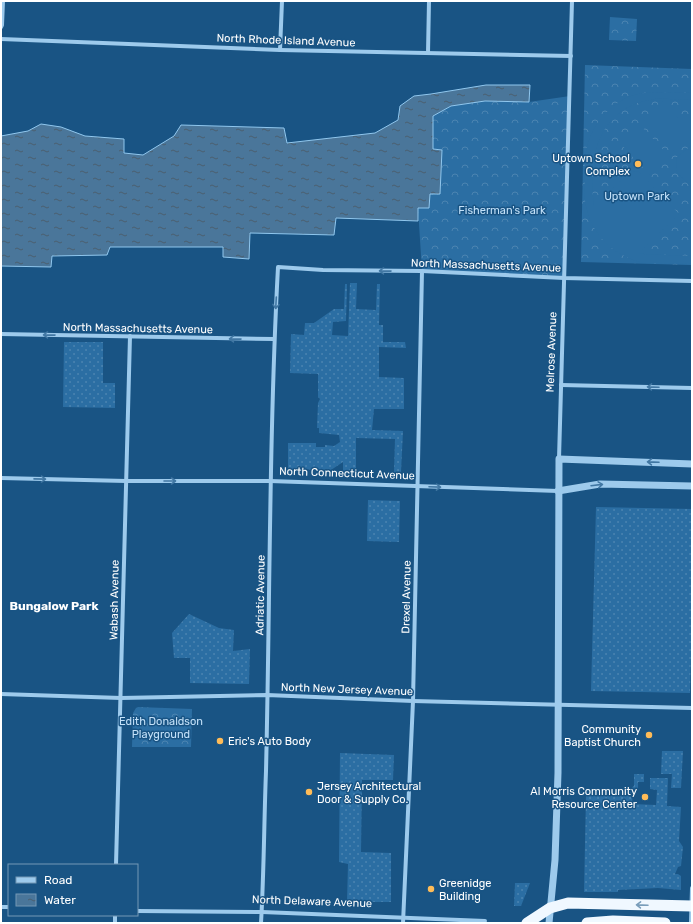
<svg xmlns="http://www.w3.org/2000/svg" width="693" height="924" font-family="Rubik,sans-serif">
	<style>
		.grass { fill: url(#grass-dots) }
		.forest { fill: url(#forest-crowns) }
		.pitch { fill: #2b6ea3 }
		.water { fill: url(#water-ripples); stroke: #90c7ee }
		.lines { fill: none; stroke-linecap: round; stroke-linejoin: round }
		.minor { stroke: #9dcaec; stroke-width: 4 }
		.tertiary { stroke: #9dcaec; stroke-width: 7 }
		.trunk { stroke: #f0f8ff; stroke-width: 11 }
		.oneway { stroke: #4177a3 }
		.oneway2 { stroke: #7a9ebb }
		.poi-dot { fill: #ffbc58; stroke: #195484; stroke-width: 1.5 }
		.labels { text-anchor: middle; stroke-width: 3; stroke-linejoin: round; paint-order: stroke }
		.street-label { font-size: 11px; fill: #fff; stroke: #195484 }
		.poi-label { font-size: 11px; fill: #fff; stroke: #195484; text-anchor: end }
		.park-label { font-size: 11px; fill: #c3e1f9; stroke: #195484 }
		.neighbourhood-label { font-size: 12px; font-weight: bold; fill: #fff; stroke: #195484 }
	</style>
	<defs>
		<pattern id="grass-dots" width="8" height="8" patternUnits="userSpaceOnUse"><rect width="8" height="8" fill="#2b6ea3"/><path d="M2 2h.1M6 6h.1" fill="none" stroke="#4b84b1" stroke-width="1.8" stroke-linecap="round"/></pattern>
		<pattern id="forest-crowns" width="20" height="18" patternUnits="userSpaceOnUse"><rect width="20" height="18" fill="#2b6ea3"/><path d="M2 6a3 3 0 1 1 6 0M12 15a3 3 0 1 1 6 0" fill="none" stroke="#4b84b1"/></pattern>
		<pattern id="water-ripples" width="26" height="14" patternUnits="userSpaceOnUse"><rect width="26" height="14" fill="#4a769a"/><path d="M2 4q2-2 4 0t4 0M15 11q2-2 4 0t4 0" fill="none" stroke="#4b5f6f"/></pattern>
	</defs>
	<rect width="100%" height="100%" fill="#195484"/>
	<g class="grass">
		<polygon points="350,283 357,283 356,309 376,310 377,284 380,284 379,325 383,325 383,342 405,342 406,348 379,347 379,377 404,378 404,409 374,409 372,430 403,431 401,472 394,472 395,439 356,438 356,471 343,471 343,462 331,470 288,469 288,443 316,443 316,447 325,447 325,445 334,446 340,442 339,435 319,433 319,428 317,428 318,403 320,399 318,397 318,374 290,373 291,334 304,335 305,323 314,323 334,309 344,309 345,284 347,284 346,321 333,322 332,335 348,336"/>
		<polygon points="64,342 103,342 103,383 115,383 115,408 63,407"/>
		<polygon points="368,500 400,501 399,542 367,541"/>
		<polygon points="596,507 692,509 692,622 690,693 591,691"/>
		<polygon points="189,614 219,628 234,630 233,651 250,649 249,684 190,683 190,658 174,658 172,633"/>
		<polygon points="662,751 683,751 681,788 671,788 672,774 661,774"/>
		<polygon points="340,753 394,755 393,780 362,780 361,852 391,853 391,902 347,902 348,864 339,862"/>
		<polygon points="634,774 644,774 644,782 638,782 638,789 633,789 632,804 656,805 657,790 650,789 650,778 668,778 667,806 681,807 679,841 683,847 681,866 678,867 675,874 678,874 681,876 681,890 658,888 618,890 618,892 584,892 586,795 621,796 634,786"/>
		<polygon points="515,883 530,883 521,906 514,906"/>
	</g>
	<g class="forest">
		<polygon points="610,17 637,19 636,41 609,40"/>
		<polygon points="585,65 692,69 692,265 581,262"/>
		<polygon points="570,96 564,278 422,271 418,208 430,194 440,194 442,150 433,149 433,116 451,106 485,101 529,102"/>
		<polygon points="138,707 192,709 191,747 132,747 133,713 136,708"/>
	</g>
	<g class="pitch">
		<path d="M654,92L692,93V100C680,100 667,98 655,99C598,106 587,158 594,206L631,171L639,172L679,214L639,253L644,254L692,256V264L643,263C615,256 592,236 586,206C584,198 585,188 585,179C585,170 585,161 586,152C589,130 605,110 624,99C633,94 644,93 654,92Z"/>
		<polygon points="662,101 692,133 692,137 675,152 643,119"/>
		<polygon points="638,123 670,157 650,175 618,141"/>
		<polygon points="692,145 692,188 676,171 677,157"/>
	</g>
	<polygon class="water" points="486,85 530,85 529,102 485,101 451,106 433,116 433,149 442,150 440,194 430,194 429,208 418,208 418,221 336,218 334,235 250,233 249,259 223,257 223,247 110,247 107,255 52,256 51,267 1,266 1,136 28,131 41,124 61,127 85,136 124,139 124,153 143,155 174,136 181,125 284,128 287,143 375,133 398,120 400,106 414,96 431,94"/>
	<g class="lines">
		<g class="minor">
			<polyline points="1,27 2,25 3,1"/>
			<polyline points="1,39 280,50 571,56"/>
			<polyline points="280,50 282,1"/>
			<polyline points="428,53 429,1"/>
			<polyline points="1,334 274,339"/>
			<polyline points="561,385 692,388"/>
			<polyline points="559,459 572,1"/>
			<polyline points="1,478 126,481 270,481 558,491"/>
			<polyline points="1,694 121,698 267,695 413,701 692,708"/>
			<polyline points="116,865 130,336"/>
			<polyline points="1,907 9,907"/>
			<polyline points="137,911 262,912 485,921"/>
			<polyline points="115,923 115,915"/>
			<path d="M261,923C264,873 264,822 266,771C270,603 269,435 278,267L323,270L422,271L564,278L692,281"/>
			<polyline points="403,923 413,701 422,271"/>
			<polyline points="691,923 692,888"/>
		</g>
		<g class="tertiary">
			<polyline points="558,491 600,484 692,486"/>
			<polyline points="549,923 555,860 558,773 559,459 692,464"/>
		</g>
		<g class="trunk">
			<polyline points="527,923 550,908 568,903 692,906"/>
			<polyline points="587,923 613,921 665,923"/>
		</g>
	</g>
	<defs><path id="oneway-shaft" d="M-6 0H5M1.5-3L5.5 0L1.5 3" fill="none" stroke-width="1.6" stroke-linecap="round" stroke-linejoin="round"/></defs>
	<g class="oneway">
		<use href="#oneway-shaft" transform="translate(385 271) rotate(-179)"/>
		<use href="#oneway-shaft" transform="translate(276 303) rotate(93)"/>
		<use href="#oneway-shaft" transform="translate(49 335) rotate(-179)"/>
		<use href="#oneway-shaft" transform="translate(235 339) rotate(-179)"/>
		<use href="#oneway-shaft" transform="translate(653 387) rotate(-178)"/>
		<use href="#oneway-shaft" transform="translate(653 462) rotate(-178)"/>
		<use href="#oneway-shaft" transform="translate(40 479) rotate(1)"/>
		<use href="#oneway-shaft" transform="translate(170 481)"/>
		<use href="#oneway-shaft" transform="translate(597 485) rotate(-7)"/>
		<use href="#oneway-shaft" transform="translate(435 487) rotate(2)"/>
	</g>
	<use class="oneway2" href="#oneway-shaft" transform="translate(642 905) rotate(-178)"/>
	<g class="poi-dot">
		<circle cx="638" cy="164" r="4"/>
		<circle cx="649" cy="735" r="4"/>
		<circle cx="220" cy="741" r="4"/>
		<circle cx="309" cy="792" r="4"/>
		<circle cx="645" cy="797" r="4"/>
		<circle cx="431" cy="889" r="4"/>
	</g>
	<g class="labels">
		<g class="street-label">
			<text transform="translate(286 40) rotate(2)" y="4">North Rhode Island Avenue</text>
			<text transform="translate(486 265) rotate(2)" y="4">North Massachusetts Avenue</text>
			<text transform="translate(138 328) rotate(1)" y="4">North Massachusetts Avenue</text>
			<text transform="translate(551 352) rotate(-88)" y="4">Melrose Avenue</text>
			<text transform="translate(347 473) rotate(2)" y="4">North Connecticut Avenue</text>
			<text transform="translate(260 595) rotate(-89)" y="4">Adriatic Avenue</text>
			<text transform="translate(406 597) rotate(-89)" y="4">Drexel Avenue</text>
			<text transform="translate(114 600) rotate(-89)" y="4">Wabash Avenue</text>
			<text transform="translate(347 689) rotate(2)" y="4">North New Jersey Avenue</text>
			<text transform="translate(312 901) rotate(2)" y="4">North Delaware Avenue</text>
		</g>
		<g class="poi-label">
			<text x="630" y="162">Uptown School<tspan x="630" dy="13">Complex</tspan></text>
			<text x="641" y="733">Community<tspan x="641" dy="13">Baptist Church</tspan></text>
			<text x="228" y="745" text-anchor="start">Eric's Auto Body</text>
			<text x="317" y="790" text-anchor="start">Jersey Architectural<tspan x="317" dy="13">Door &amp; Supply Co.</tspan></text>
			<text x="637" y="795">Al Morris Community<tspan x="637" dy="13">Resource Center</tspan></text>
			<text x="439" y="887" text-anchor="start">Greenidge<tspan x="439" dy="13">Building</tspan></text>
		</g>
		<g class="park-label">
			<text x="637" y="200">Uptown Park</text>
			<text x="502" y="214">Fisherman's Park</text>
			<text x="161" y="725">Edith Donaldson<tspan x="161" dy="13">Playground</tspan></text>
		</g>
		<g class="neighbourhood-label">
			<text x="54" y="610">Bungalow Park</text>
		</g>
	</g>
	<rect width="693" height="924" fill="none" stroke="#ffffff" stroke-width="4"/>
	<rect x="8" y="864" width="130" height="52" fill="#195484" stroke="#7598b5"/>
	<rect x="16" y="877" width="20" height="6" fill="#9dcaec" stroke="#7598b5"/>
	<text x="44" y="884" font-size="12" fill="#ffffff">Road</text>
	<rect x="16" y="894" width="20" height="12" fill="url(#water-ripples)" stroke="#7598b5"/>
	<text x="44" y="904" font-size="12" fill="#ffffff">Water</text>
</svg>
